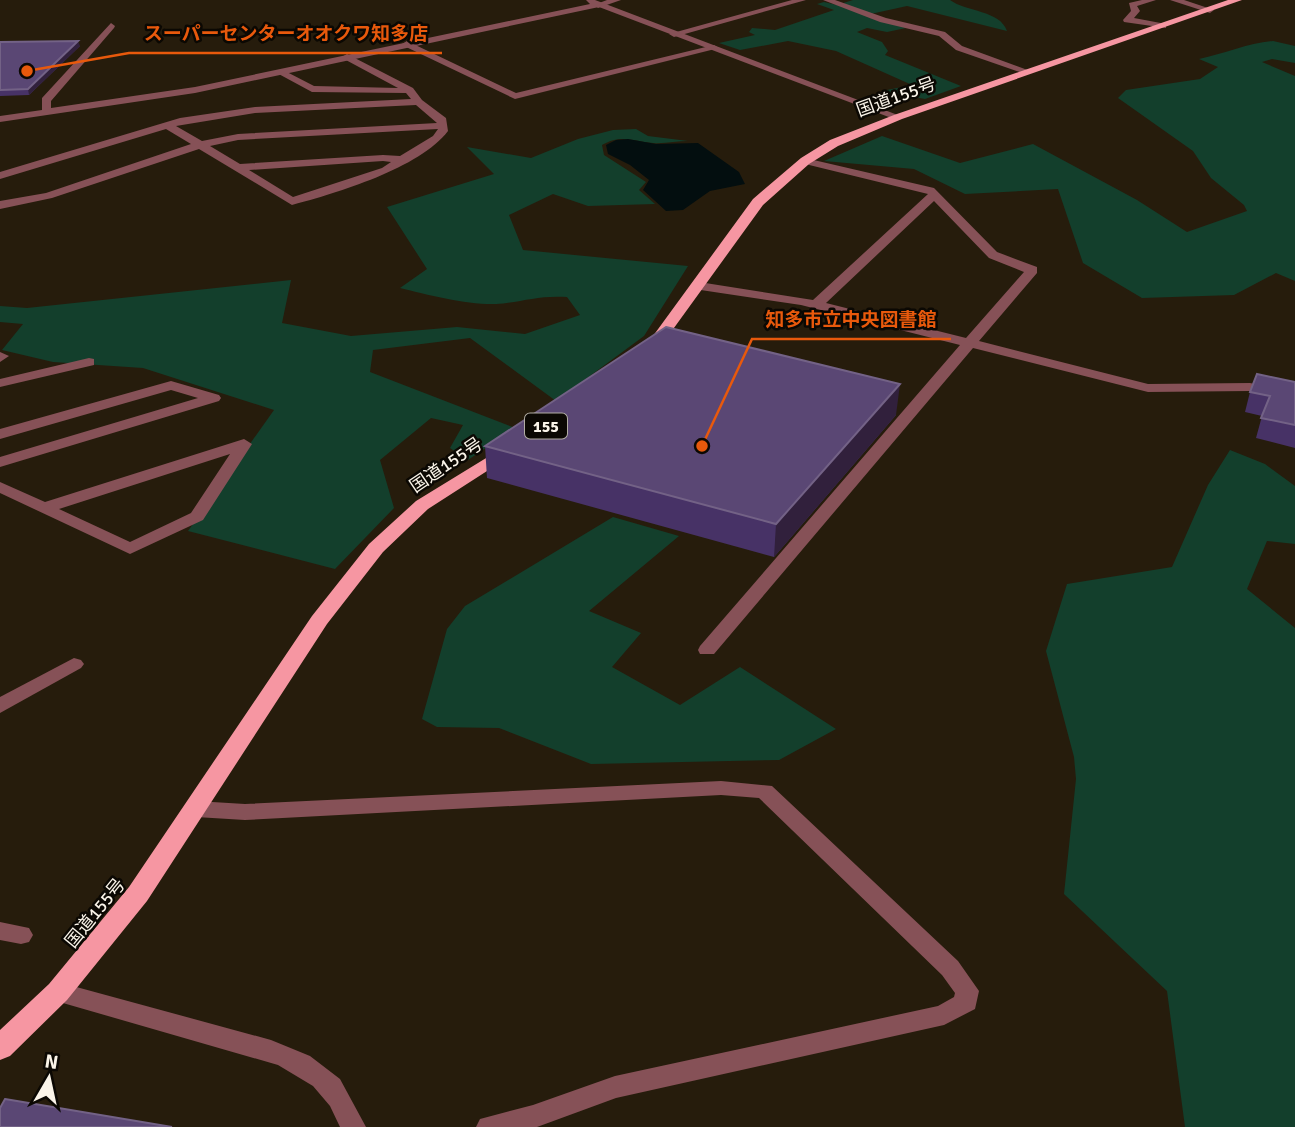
<svg xmlns="http://www.w3.org/2000/svg" width="1295" height="1127" font-family="Signika,'Noto Sans JP',sans-serif">
	<style>
		.green { fill: #133f2c }
		.water { fill: #030e0f }
		.lines { fill: none; stroke-linecap: round; stroke-linejoin: round }
		.minor { fill: #865157; fill-rule: evenodd }
		.tertiary { fill: #865157; fill-rule: evenodd }
		.trunk { fill: #f696a2; fill-rule: evenodd }
		.wall { fill: #473266 }
		.shaded-wall { fill: #31203c }
		.building { fill: #5a4774; stroke: #736286; stroke-width: 2 }
		.labels { text-anchor: middle; stroke-width: 5; stroke-linejoin: round; paint-order: stroke }
		.shield { fill: #0b0803; stroke: #b2ada4; stroke-width: 2 }
		.shield-label { font-size: 16px; font-weight: bold; fill: #faf4e9 }
		.street-label { font-size: 18px; fill: #faf4e9; stroke: #0b0803 }
		.leader { fill: none; stroke: #e8590c; stroke-width: 2.5 }
		.callout-dot { fill: #e8590c; stroke: #0b0803; stroke-width: 2.5 }
		.callout-label { font-size: 19px; text-anchor: middle; font-weight: bold; fill: #e8590c; stroke: #0b0803; stroke-width: 5; stroke-linejoin: round; paint-order: stroke }
	</style>
	<rect width="100%" height="100%" fill="#261c0c"/>
	<g class="green">
		<path d="M853,0H950C966,12 1000,10 1007,31L907,6L866,15L906,28L887,32L867,28L857,32L882,42L888,51L885,55L961,86L925,99L882,91L912,85L836,51L788,41L740,50L719,43L755,35L749,32L752,28L775,30L834,10L817,4L824,2L837,5Z"/>
		<path d="M1273,41L1295,46V63L1272,59L1262,62L1295,76V281L1276,273L1234,295L1142,298L1083,263L1058,189L965,194L914,169L824,161L882,136L960,163L1033,144L1137,200L1187,232L1247,211L1244,205L1211,178L1193,151L1118,98L1126,90L1200,79L1218,67L1199,59C1224,54 1248,43 1273,41Z"/>
		<path d="M636,129L648,136L688,141C677,141 664,144 653,143C632,141 621,134 602,145L604,155L646,182L639,190L655,204L588,206L553,194L509,215L523,250L688,266L644,336L556,401L470,338L373,350L370,372L515,428L468,460L450,448L463,425L431,418L380,460L394,508L335,569L188,531L274,410L143,368L53,362L2,350L23,324L0,322V306L27,308L291,280L282,323L351,336L457,327L525,334L580,315L567,297C539,295 522,302 496,304C468,305 428,295 400,288L427,269L387,207L494,174L467,147L531,158L578,139L613,130Z"/>
		<polygon points="1230,450 1265,464 1295,486 1295,544 1267,541 1247,589 1295,628 1295,1127 1185,1127 1167,991 1064,894 1076,779 1074,757 1046,651 1067,584 1172,567 1208,485"/>
		<polygon points="613,517 679,536 589,611 641,633 612,667 680,705 740,667 836,729 779,760 591,764 499,728 437,727 422,719 447,629 465,606"/>
	</g>
	<polygon class="water" points="628,139 656,144 698,143 739,172 745,184 710,191 683,210 666,211 643,190 649,180 630,165 608,154 606,145 616,140"/>
	<g class="lines">
		<g class="minor">
			<polygon points="607,0 621,0 598,8 594,5"/>
			<polygon points="792,0 806,0 674,37 669,34"/>
			<polygon points="823,0 835,0 886,18 945,32 962,46 1033,72 1025,74 956,50 939,36 880,22"/>
			<polygon points="1142,0 1156,0 1137,6 1140,11 1134,18 1166,24 1166,28 1124,22 1123,20 1131,11 1129,3"/>
			<polygon points="1170,0 1184,0 1214,10 1210,13"/>
			<polygon points="407,41 516,93 714,45 719,48 515,99 404,46 402,44"/>
			<path d="M347,54L413,88L422,100L446,118L448,131C420,168 337,193 292,205L199,149L52,198L0,209V201L46,193L191,144L166,129L0,179V172L180,118L255,107L411,99L406,93L312,92L275,72L283,70L314,86L398,88L344,59L342,57ZM416,105L437,123L238,134L202,141L176,126L255,113ZM438,129L433,136L400,156L383,155L240,164L210,146L238,140ZM383,161L391,162L382,168L293,197L249,170Z"/>
			<path d="M805,158L934,188L997,252L1037,267V273L979,341L1148,384L1250,383L1295,393V401L1250,391L1148,392L973,348L714,654H700L698,650L700,646L960,345L801,305L694,289V283L699,282L813,300L928,194L801,163L799,161ZM934,201L989,258L1024,272L966,338L826,303Z"/>
			<polygon points="0,352 9,356 0,362"/>
			<polygon points="89,358 94,359 94,365 0,387 0,379"/>
			<polygon points="171,381 219,395 221,398 219,401 0,467 0,457 198,398 171,390 0,439 0,429"/>
			<path d="M244,439L252,444L203,520L130,554L0,493V482L45,502ZM230,454L191,513L130,542L59,509Z"/>
			<polygon points="74,658 81,660 84,664 81,668 0,713 0,697"/>
			<polygon points="721,781 772,786 958,961 979,991 975,1009 944,1025 616,1098 537,1127 476,1127 480,1119 533,1105 615,1076 938,1006 954,997 955,993 942,975 759,798 721,795 245,820 196,817 188,814 185,809 188,804 196,801 245,804"/>
			<polygon points="0,922 29,928 33,935 29,942 21,944 0,940"/>
			<polygon points="58,982 271,1040 310,1056 340,1079 366,1127 340,1127 330,1106 313,1086 278,1065 49,999 46,992 49,985"/>
		</g>
		<polygon class="tertiary" points="595,0 903,117 894,119 599,7 195,93 0,122 0,116 42,110 42,98 111,23 115,26 114,28 51,101 51,108 195,87 590,4 586,0"/>
		<g class="trunk">
			<polygon points="1228,0 1242,0 902,119 838,146 809,164 763,205 658,350 648,350 645,347 753,199 801,158 830,140 894,115"/>
			<polygon points="509,444 515,445 518,449 515,453 428,509 383,552 327,624 147,901 67,1000 10,1056 0,1060 0,1030 49,984 129,887 312,616 369,544 416,501"/>
		</g>
	</g>
	<g class="wall">
		<polygon points="0,42 80,46 29,95 0,96"/>
		<polygon points="1295,382 1295,448 1256,438 1262,416 1245,412 1250,392"/>
		<polygon points="896,415 774,557 487,478 485,446"/>
	</g>
	<g class="shaded-wall">
		<polygon points="78,41 80,46 29,95 28,89"/>
		<polygon points="900,384 896,415 774,557 776,524"/>
	</g>
	<g class="building">
		<polygon points="78,41 28,89 0,90 0,42"/>
		<polygon points="666,327 900,384 776,524 485,446"/>
		<polygon points="1257,374 1295,382 1295,425 1261,418 1270,396 1250,392"/>
		<polygon points="5,1099 172,1127 0,1127 0,1108"/>
	</g>
	<g class="labels">
		<rect class="shield" x="525" y="413.5" width="42" height="25" rx="5"/>
		<g class="shield-label">
			<text x="546" y="432">155</text>
		</g>
		<g class="street-label">
			<text transform="translate(896 97) rotate(-20)" y="6">国道155号</text>
			<text transform="translate(446 465) rotate(-34)" y="6">国道155号</text>
			<text transform="translate(95 913) rotate(-51)" y="6">国道155号</text>
		</g>
	</g>
	<path class="leader" d="M27 71L129 53H442M702 446L752 339H951"/>
	<g class="callout-dot">
		<circle cx="27" cy="71" r="7"/>
		<circle cx="702" cy="446" r="7"/>
	</g>
	<g class="callout-label">
		<text x="286" y="40">スーパーセンターオオクワ知多店</text>
		<text x="851" y="326">知多市立中央図書館</text>
	</g>
	<g transform="translate(49 1078) rotate(9)" stroke="#0b0803" stroke-width="5" paint-order="stroke">
	<path d="M0-5L12 26L0 18L-12 26Z" fill="#faf4e9"/>
	<text y="-10" font-size="19" font-weight="bold" text-anchor="middle" fill="#faf4e9">N</text>
	</g>
</svg>
